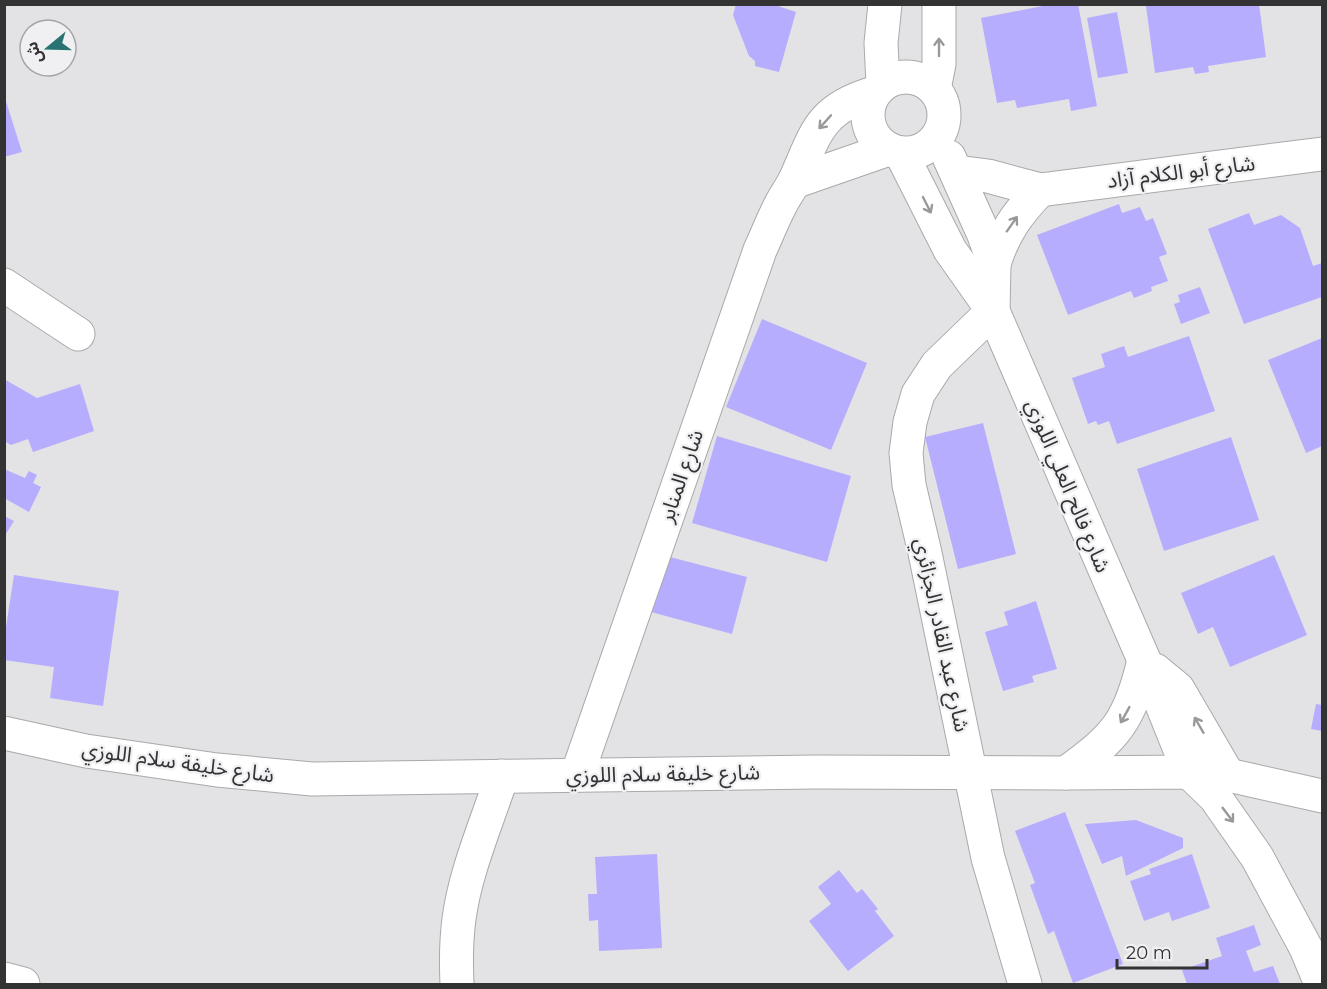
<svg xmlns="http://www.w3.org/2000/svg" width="1327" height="989" font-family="Montserrat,'Noto Sans Arabic',sans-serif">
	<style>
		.building { fill: #b6adfe }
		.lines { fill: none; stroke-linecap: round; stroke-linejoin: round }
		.street-casing { stroke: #a9a9ab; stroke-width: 35 }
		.secondary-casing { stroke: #a9a9ab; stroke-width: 35 }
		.street { stroke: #fff; stroke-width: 33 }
		.secondary { stroke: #fff; stroke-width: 33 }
		.oneway { stroke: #99999a }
		.labels { text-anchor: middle; stroke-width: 4.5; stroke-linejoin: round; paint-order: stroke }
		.street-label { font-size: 21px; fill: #333334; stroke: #f0f0f3 }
	</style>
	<rect width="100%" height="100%" fill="#e3e3e5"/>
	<g class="building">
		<polygon points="736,4 772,4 796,12 779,72 755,66 755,61 749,56 733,15"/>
		<polygon points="1053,4 1078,4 1097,106 1071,111 1069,99 1017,108 1015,100 997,103 981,18"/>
		<polygon points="1155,4 1259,4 1266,57 1208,66 1209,72 1195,74 1193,67 1155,73 1146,6"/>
		<polygon points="1117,12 1128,73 1098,78 1087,18"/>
		<polygon points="4,95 22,152 4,157"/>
		<polygon points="1119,204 1122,213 1140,207 1146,221 1153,218 1167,254 1159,257 1168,281 1151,287 1152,291 1134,298 1131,291 1068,315 1037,235"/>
		<polygon points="1249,213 1254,225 1281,215 1300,228 1313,266 1322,263 1322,297 1244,324 1208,229"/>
		<polygon points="1200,287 1210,313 1181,324 1174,304 1180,302 1178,295"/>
		<polygon points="762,319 867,363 831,450 726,407"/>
		<polygon points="1189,336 1215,411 1117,444 1109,421 1098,425 1096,421 1088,424 1072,378 1105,367 1101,354 1124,346 1128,357"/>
		<polygon points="1322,338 1322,446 1306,453 1268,360"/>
		<polygon points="4,379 37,398 80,384 94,431 33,452 28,439 11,445 4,441"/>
		<polygon points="983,423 1016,554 958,569 925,437"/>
		<polygon points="717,436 851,476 827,562 692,523"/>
		<polygon points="1231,437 1259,520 1164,551 1137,469"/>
		<polygon points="4,469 25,478 29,471 37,475 33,483 41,487 29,512 4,498"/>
		<polygon points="4,516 14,521 4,537"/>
		<polygon points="1274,555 1307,635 1230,667 1213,627 1198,634 1181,593"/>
		<polygon points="666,556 747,577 732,634 651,612"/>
		<polygon points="14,575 119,591 103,706 50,698 54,667 4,660 4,640"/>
		<polygon points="1036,601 1057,669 1032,676 1034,682 1003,691 985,632 1008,625 1004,612"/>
		<polygon points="1316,704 1322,705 1322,731 1311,729"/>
		<polygon points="1065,812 1123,964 1073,983 1054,931 1048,934 1030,885 1035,883 1015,831"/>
		<polygon points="1136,820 1183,838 1183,848 1126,876 1122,856 1102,864 1085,824"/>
		<polygon points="657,854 662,948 599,951 598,920 589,921 588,894 597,894 595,857"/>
		<polygon points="1192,854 1210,908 1172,921 1169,912 1144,921 1130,881 1151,874 1149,869"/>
		<polygon points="839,870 857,893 862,889 878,909 875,911 894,936 848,971 809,921 831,904 818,887"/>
		<polygon points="1254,925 1261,945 1246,951 1254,972 1273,966 1280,984 1187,984 1182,970 1222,956 1216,938"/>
	</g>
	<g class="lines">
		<defs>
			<g id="street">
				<circle cx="906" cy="115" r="38"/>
				<polyline points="883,84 881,43 885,4"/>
				<polyline points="934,89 939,64 939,4"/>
				<polyline points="901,153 950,250 993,311 1144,660 1189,772 1215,797 1257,857 1306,948 1321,984"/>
				<polyline points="949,157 984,235 994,264 993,311"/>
				<polyline points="957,172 988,176 1040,190 1322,154"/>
				<polyline points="794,182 889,149"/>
				<path d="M994,264C1004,232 1017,214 1040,190"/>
				<polyline points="4,285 78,334"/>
				<polyline points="993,311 937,365 918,394 910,422 906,453 909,485 925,553 988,858 1025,984"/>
				<polyline points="1155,670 1178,689 1228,775"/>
				<path d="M577,775L760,250C767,235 773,219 781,204C785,196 791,188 795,180C816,133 819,109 874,93"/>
				<polyline points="4,979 23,984"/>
				<path d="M457,984C456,962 456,941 459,919C465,872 487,822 502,776"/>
			</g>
			<g id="secondary">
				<polyline points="4,733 86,751 217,770 312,779 815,772 1066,773 1189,772 1228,775 1322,796"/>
				<path d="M1066,773C1116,737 1130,721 1144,660"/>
			</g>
		</defs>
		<use href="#street" class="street-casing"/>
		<use href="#secondary" class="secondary-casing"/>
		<use href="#street" class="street"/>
		<use href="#secondary" class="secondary"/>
	</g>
	<defs><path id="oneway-shaft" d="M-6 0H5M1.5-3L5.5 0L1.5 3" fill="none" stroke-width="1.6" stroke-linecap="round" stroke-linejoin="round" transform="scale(1.5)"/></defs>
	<g class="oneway">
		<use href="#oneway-shaft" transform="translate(939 47) rotate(-90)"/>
		<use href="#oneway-shaft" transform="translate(825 122) rotate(132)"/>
		<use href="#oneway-shaft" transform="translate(927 205) rotate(63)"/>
		<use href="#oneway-shaft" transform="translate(1012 224) rotate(-55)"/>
		<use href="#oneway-shaft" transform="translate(1125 715) rotate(119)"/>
		<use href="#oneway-shaft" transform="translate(1199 725) rotate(-120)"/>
		<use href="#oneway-shaft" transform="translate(1228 815) rotate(53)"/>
	</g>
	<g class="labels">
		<g class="street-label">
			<text transform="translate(1181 172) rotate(-7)" y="7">شارع أبو الكلام آزاد</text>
			<text transform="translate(681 476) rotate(-71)" y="7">شارع المنابر</text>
			<text transform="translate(1068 486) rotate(67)" y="7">شارع فالح العلي اللوزي</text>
			<text transform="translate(942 635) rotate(78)" y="7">شارع عبد القادر الجزائري</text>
			<text transform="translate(178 762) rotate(8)" y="7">شارع خليفة سلام اللوزي</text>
			<text transform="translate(663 774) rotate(-1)" y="7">شارع خليفة سلام اللوزي</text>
		</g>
	</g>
	<rect width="1327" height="989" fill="none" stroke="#333334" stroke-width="12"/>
	<g transform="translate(48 48) rotate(251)"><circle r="28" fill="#f0f0f3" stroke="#a4a4a7" stroke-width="1.5"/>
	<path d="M0-4.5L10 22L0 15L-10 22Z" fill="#297473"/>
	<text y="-9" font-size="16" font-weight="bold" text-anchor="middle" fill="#333334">ش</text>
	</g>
	<path d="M1117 959v9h90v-9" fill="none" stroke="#333334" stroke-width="3"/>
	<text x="1126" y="959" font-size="18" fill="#333334" stroke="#f0f0f3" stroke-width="4.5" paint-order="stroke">20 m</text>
</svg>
